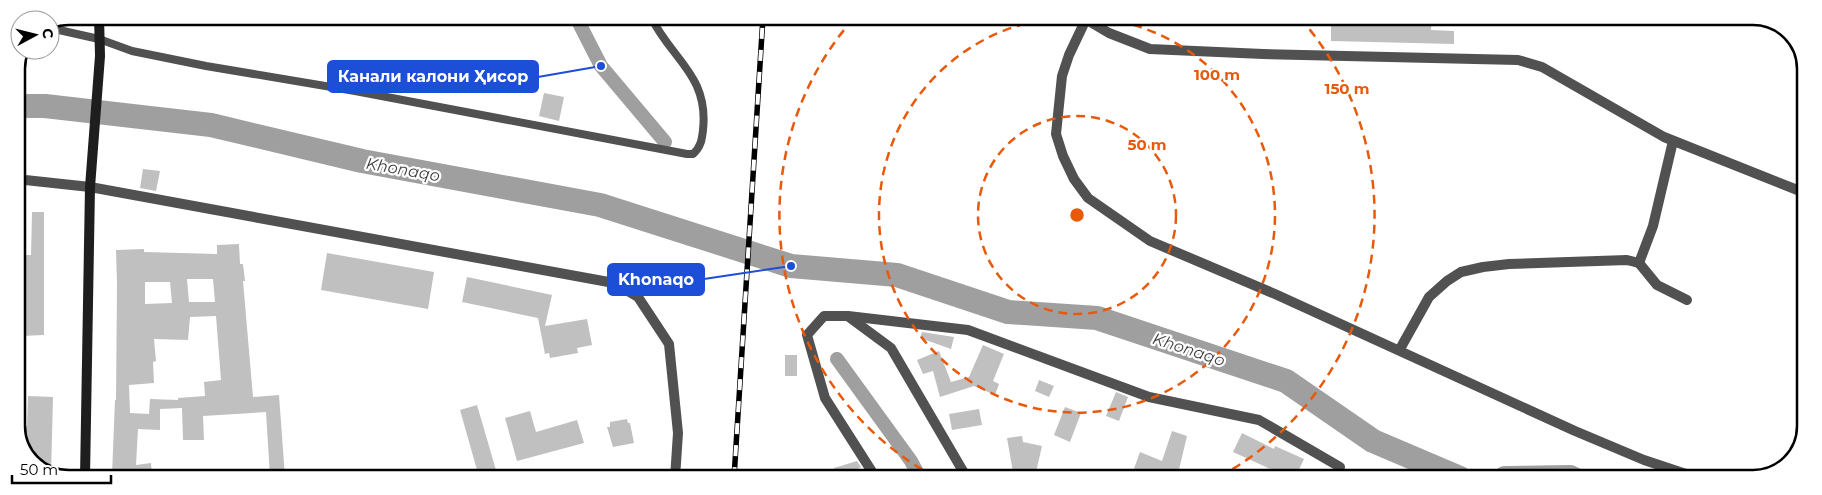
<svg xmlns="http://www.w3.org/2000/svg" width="1822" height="495" font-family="Montserrat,sans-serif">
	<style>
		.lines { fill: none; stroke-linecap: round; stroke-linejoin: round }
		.canal { stroke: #9f9f9f; stroke-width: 14 }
		.river { stroke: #9f9f9f; stroke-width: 24 }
		.building { fill: #c0c0c0; fill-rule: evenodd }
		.lane { stroke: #515151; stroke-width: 8 }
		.street { stroke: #515151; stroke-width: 10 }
		.secondary { stroke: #1e1e1e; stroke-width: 10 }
		.rail-casing { stroke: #000; stroke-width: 5.5 }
		.rail { stroke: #fff; stroke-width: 4; stroke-dasharray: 11; stroke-linecap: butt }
		.ring { fill: none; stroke: #e8590c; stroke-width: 2.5; stroke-dasharray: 9 6 }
		.labels { text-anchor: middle; stroke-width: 4.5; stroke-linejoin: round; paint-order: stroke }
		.water-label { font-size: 16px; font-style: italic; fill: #404040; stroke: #fff }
		.rim { fill: none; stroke: #000; stroke-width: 2.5 }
		.centre { fill: #e8590c; stroke: #fff; stroke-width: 2.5 }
		.ring-label { font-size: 15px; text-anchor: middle; font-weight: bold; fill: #e8590c; stroke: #fff; stroke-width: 4.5; stroke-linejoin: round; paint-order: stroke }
		.leader { fill: none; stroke: #1d4ed8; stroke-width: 2 }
		.callout-dot { fill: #1d4ed8; stroke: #fff; stroke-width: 2 }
		.callout { fill: #1d4ed8; stroke: #1d4ed8; stroke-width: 2 }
		.callout-label { font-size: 16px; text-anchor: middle; font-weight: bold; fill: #fff }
	</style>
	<rect width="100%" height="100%" fill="#fff"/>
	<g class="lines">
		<g class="canal">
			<polyline points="576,17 601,66 665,142"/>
			<polyline points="837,359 911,461 920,478"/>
		</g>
		<g class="river">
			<polyline points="16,106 45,106 211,125 362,161 600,205 791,266 897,275 1008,312 1097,318 1286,381 1373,441 1460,478"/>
			<polyline points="1505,478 1570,477 1574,479"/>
		</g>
	</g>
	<g class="building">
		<polygon points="1331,18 1432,18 1431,30 1454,31 1454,44 1331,41"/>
		<polygon points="544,93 564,97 559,121 539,116"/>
		<polygon points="143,169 160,171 156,191 140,188"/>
		<polygon points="32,212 44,212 44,335 21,336 20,255 31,255"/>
		<path d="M239,244L240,264H243L245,281H243L253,397L279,395L285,477H270L266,412L203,416L204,440H183L182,408L160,409V430L138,429L136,465L151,463L152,477L112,475L115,400H116L117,282L116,250L144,249V252L217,254V245ZM187,279H213L215,302H189ZM145,282H170L172,303L145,304ZM216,316L221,380L204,382L205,396L178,398V400L150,399L149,414L130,413L129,385L154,383L153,362L156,361L154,339L188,340L190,317Z"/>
		<polygon points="327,253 434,272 428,309 321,290"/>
		<polygon points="467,277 552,295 545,326 587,319 592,345 577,348 578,353 550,358 549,353 545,354 538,318 462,302"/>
		<polygon points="922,332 954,337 951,349 920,338"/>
		<polygon points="983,345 1004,354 993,381 999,384 995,395 974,386 940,397 933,371 923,374 917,360 939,351 951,382 969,377"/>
		<rect x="785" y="355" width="12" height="21"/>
		<polygon points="1039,380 1054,386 1049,397 1035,391"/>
		<polygon points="1116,392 1128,397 1119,421 1106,416"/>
		<polygon points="28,396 53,397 51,474 29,460 16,429 16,426 27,426"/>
		<polygon points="477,405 498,477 479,477 460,410"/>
		<polygon points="1065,407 1081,413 1070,442 1054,435"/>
		<polygon points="979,409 982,425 952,430 949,414"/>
		<polygon points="530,411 536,432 577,420 584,443 517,461 505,418"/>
		<polygon points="627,419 628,423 630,423 634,443 613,447 607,427 610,427 610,422"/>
		<polygon points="1172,431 1187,436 1177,478 1143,478 1132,474 1140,452 1162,461"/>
		<polygon points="1242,433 1274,449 1275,446 1304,459 1295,478 1290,478 1233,452"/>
		<polygon points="1022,436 1023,442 1042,446 1036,472 1026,470 1027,478 1014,478 1007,438"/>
		<polygon points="857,461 861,467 852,473 853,478 837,478 834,468"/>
	</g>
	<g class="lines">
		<path class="lane" d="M50,28L99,39L132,51L206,66L355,91L687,154H693C701,147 702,139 703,130C709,75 671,59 651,17"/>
		<g class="street">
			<polyline points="1087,17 1069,55 1062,76 1056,134 1063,156 1074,179 1088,198 1150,241 1275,294 1575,431 1644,460 1701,479"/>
			<polyline points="1087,20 1109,33 1150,49 1263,54 1518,60 1542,67 1664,137 1805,193"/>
			<polyline points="16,179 90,187 614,283 638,297 669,344 678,433 675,478"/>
			<polyline points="1639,263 1657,285 1687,300"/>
			<polyline points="849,317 891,348 967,478"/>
			<polyline points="1400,349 1429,297 1447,281 1461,272 1483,267 1509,264 1627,260 1639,263 1653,226 1673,141"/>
			<polyline points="876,478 825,398 807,335 824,316 848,316 968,330 1149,397 1259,420 1340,467 1338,478"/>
		</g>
		<polyline class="secondary" points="85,477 90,187 100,56 99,16"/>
		<defs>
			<polyline id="rail" points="734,478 763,17"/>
		</defs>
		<use href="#rail" class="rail-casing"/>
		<use href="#rail" class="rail"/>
	</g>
	<g class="ring">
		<circle cx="1077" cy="215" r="99"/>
		<path d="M1089 17A198 198 0 1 1 1065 17"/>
		<path d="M935 477A298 298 0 0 1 854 18M1300 18A298 298 0 0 1 1217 478"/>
	</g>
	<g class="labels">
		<g class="water-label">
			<text transform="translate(403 169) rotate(10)" y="6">Khonaqo</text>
			<text transform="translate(1189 349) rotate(18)" y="6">Khonaqo</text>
		</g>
	</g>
	<path d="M0 0H1822V495H0ZM69 25H1753A44 44 0 0 1 1797 69V426A44 44 0 0 1 1753 470H69A44 44 0 0 1 25 426V69A44 44 0 0 1 69 25Z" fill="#fff" fill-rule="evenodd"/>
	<path class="rim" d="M69 25H1753A44 44 0 0 1 1797 69V426A44 44 0 0 1 1753 470H69A44 44 0 0 1 25 426V69A44 44 0 0 1 69 25Z"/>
	<circle cx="1077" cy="215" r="8" class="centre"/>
	<g class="ring-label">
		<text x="1217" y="80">100 m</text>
		<text x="1347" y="94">150 m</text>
		<text x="1147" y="150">50 m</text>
	</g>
	<path class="leader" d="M601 66L538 77M791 266L704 279"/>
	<g class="callout-dot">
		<circle cx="601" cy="66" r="5"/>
		<circle cx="791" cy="266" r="5"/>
	</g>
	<g class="callout">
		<rect x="328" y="61" width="210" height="31" rx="5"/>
		<rect x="608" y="264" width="96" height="31" rx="5"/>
	</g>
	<g class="callout-label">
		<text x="433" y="82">Канали калони Ҳисор</text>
		<text x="656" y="285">Khonaqo</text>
	</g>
	<g transform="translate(35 35) rotate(83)"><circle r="24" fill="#ffffff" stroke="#999999"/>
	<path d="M0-4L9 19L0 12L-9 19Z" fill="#000000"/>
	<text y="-8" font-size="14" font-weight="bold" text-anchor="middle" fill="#000000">С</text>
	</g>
	<path d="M12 475v8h99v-8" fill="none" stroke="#000000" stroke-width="2.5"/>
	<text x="20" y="475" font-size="15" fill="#000000" stroke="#ffffff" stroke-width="4" paint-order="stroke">50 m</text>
</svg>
